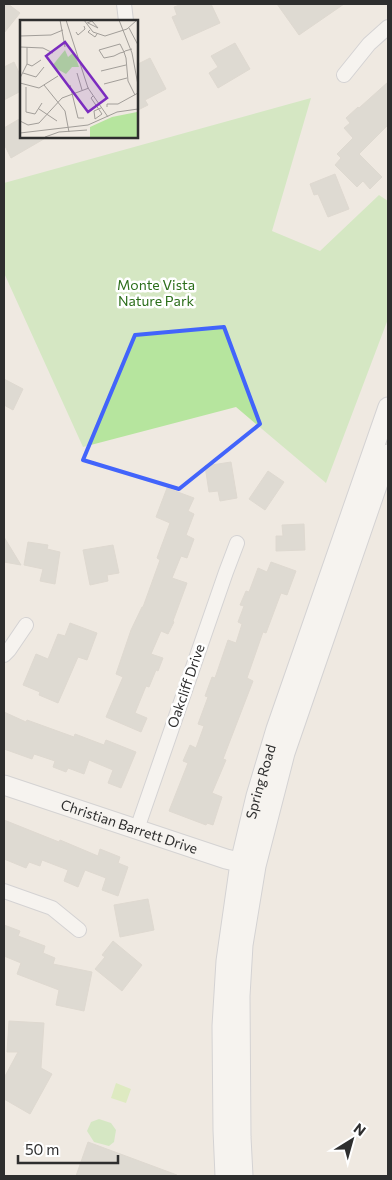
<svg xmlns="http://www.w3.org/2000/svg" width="392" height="1180" font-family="Commissioner,sans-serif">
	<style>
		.green { fill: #b6e59e }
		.pitch { fill: #c9ec9a }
		.building { fill: #cbc7bf; stroke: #cbc5ba }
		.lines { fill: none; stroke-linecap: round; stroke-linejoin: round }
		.street-casing { stroke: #b4b7c1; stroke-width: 16 }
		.secondary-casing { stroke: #b4b7c1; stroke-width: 21 }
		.street { stroke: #fff; stroke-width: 14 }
		.secondary { stroke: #fff; stroke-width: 19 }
		.marked { fill: none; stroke: #4264fb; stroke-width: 4; stroke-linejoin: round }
		.labels { text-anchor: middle; stroke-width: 5; stroke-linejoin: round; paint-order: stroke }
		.park-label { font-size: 14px; fill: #2c6e1b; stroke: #fff }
		.street-label { font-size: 14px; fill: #2e2e2e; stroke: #fff }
		.inset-road { fill: none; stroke: #a29e99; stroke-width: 1 }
		.view { fill: #7b2cbf; fill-opacity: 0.15; stroke: #7b2cbf; stroke-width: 2.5 }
		.inset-edge { fill: none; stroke: #2e2e2e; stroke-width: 2.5 }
	</style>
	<rect width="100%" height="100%" fill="#efe9e1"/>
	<g class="green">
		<polygon points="311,98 272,231 320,251 379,195 388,201 388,319 326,483 236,407 83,447 4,273 4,183"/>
		<polygon points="99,1119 111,1123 116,1130 114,1142 109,1146 94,1142 87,1131 91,1122"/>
	</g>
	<polygon class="pitch" points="116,1083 131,1089 126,1103 111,1098"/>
	<g class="building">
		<polygon points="4,4 8,4 20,13 4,33"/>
		<polygon points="182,4 211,4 220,23 182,40 172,17 177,15 174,7"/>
		<polygon points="277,4 344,4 299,35"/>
		<polygon points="235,43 250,69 218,88 209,73 218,67 211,56"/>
		<polygon points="150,58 166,89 145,100 148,105 136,111 136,65"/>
		<polygon points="14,62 21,77 21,91 4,100 4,67"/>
		<polygon points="388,82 388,125 359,154 382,177 370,189 363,181 357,187 335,165 341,158 337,154 353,138 344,128 350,123 346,118 358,107 359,108"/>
		<polygon points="21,118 21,136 49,136 11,158 4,144 4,128"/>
		<polygon points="335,174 349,209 328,217 318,194 314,195 310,184"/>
		<polygon points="4,379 23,389 13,410 4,405"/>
		<polygon points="231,462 237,498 220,501 218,491 209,492 205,466"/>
		<polygon points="268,471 284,482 265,510 249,499"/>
		<polygon points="167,488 194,498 188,511 194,514 186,535 194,539 187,558 181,556 172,578 187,583 173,621 174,622 168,634 161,631 151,654 163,658 158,671 156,670 149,687 146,686 135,713 147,718 141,732 106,717 123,677 116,674 131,630 142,607 143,607 160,560 157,558 170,523 156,517"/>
		<polygon points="304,524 305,550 276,551 276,536 283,536 282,525"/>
		<polygon points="4,537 21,565 4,562"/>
		<polygon points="28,542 48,545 47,549 60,552 55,584 40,581 43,569 24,565"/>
		<polygon points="113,545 119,573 107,575 108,581 90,585 83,550"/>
		<polygon points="271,562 296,571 287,595 281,593 266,633 263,632 247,678 253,681 223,759 226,760 212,793 222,797 213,825 207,823 206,825 169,811 188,763 183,761 190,745 196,748 204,726 198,724 208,697 205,696 212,677 215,678 228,640 236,643 242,624 238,622 244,606 240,605 246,591 249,592 258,568 267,572"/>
		<polygon points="70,623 97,633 87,660 78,657 58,703 39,695 40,692 23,685 36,654 48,659 58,634 65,636"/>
		<polygon points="4,712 26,722 27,720 74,737 75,734 104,745 106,740 136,752 121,788 108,783 113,770 89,760 84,774 68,768 66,772 53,767 55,761 34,754 32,759 4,749"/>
		<polygon points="4,820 59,842 60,840 98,856 100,849 120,857 118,863 128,867 118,896 102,890 106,878 85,870 78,887 64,881 68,870 42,860 40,866 29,862 26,868 4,859"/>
		<polygon points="148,899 154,930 120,937 114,905"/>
		<polygon points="4,925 20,931 18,936 45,946 43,953 55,958 53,964 92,972 84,1011 56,1005 59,990 17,974 21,963 4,956"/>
		<polygon points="113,941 142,965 122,991 95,969 105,957 102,955"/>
		<polygon points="9,1021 44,1023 41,1068 52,1074 30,1114 4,1099 4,1078 18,1052 7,1052"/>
		<polygon points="88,1142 177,1175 177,1176 76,1176"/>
	</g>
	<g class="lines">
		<defs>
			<g id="street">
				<polyline points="124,4 126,21"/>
				<polyline points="344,75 369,44 388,27"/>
				<polyline points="4,655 9,650 26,625"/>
				<polyline points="137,829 226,572 237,543"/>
				<polyline points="4,891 52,908 79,930"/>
			</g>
			<g id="secondary">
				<path id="s1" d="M4,785L226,859L252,865"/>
				<path id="s2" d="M225,1176L223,1130L222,1026L226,961L240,863L256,796L276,729L388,407"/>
				<polyline points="243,1176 241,1137 240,996 243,945 256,866 285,753 388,454"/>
			</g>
		</defs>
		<use href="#street" class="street-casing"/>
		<use href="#secondary" class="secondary-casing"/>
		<use href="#street" class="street"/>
		<use href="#secondary" class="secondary"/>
	</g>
	<path d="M0 0H392V1180H0ZM224,327L260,424L179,489L83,460L135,335Z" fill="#efe9e1" fill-opacity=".55" fill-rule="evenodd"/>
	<path class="marked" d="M224,327L260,424L179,489L83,460L135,335Z"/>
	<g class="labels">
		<g class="park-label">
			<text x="156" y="290">Monte Vista<tspan x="156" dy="16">Nature Park</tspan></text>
		</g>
		<g class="street-label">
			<text transform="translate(186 686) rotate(-71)" y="5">Oakcliff Drive</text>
			<text dy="5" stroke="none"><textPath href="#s2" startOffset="398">Spring Road</textPath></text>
			<text dy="5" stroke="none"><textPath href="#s1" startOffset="132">Christian Barrett Drive</textPath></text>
		</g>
	</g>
	<g transform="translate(20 20)">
		<rect width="118" height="118" fill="#efe9e1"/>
		<path d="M45,30L48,37L54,32L59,47H52L46,54L32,46ZM117,92V117H70V107L92,97Z" fill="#b6e59e"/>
		<path class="inset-road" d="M40,0L45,27M46,0L68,68L88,97M64,0L73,12L85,16L107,9L117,0M99,0L112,33L118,65M67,3L72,1L78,8L68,3M109,8L118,25M70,10L68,12L75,17L77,14M56,12L58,15L65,9L64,6M0,16L31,15L43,10M0,27L23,28L33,33M112,29L105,31L104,32L100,33L94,36L84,38L79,30L100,24L104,32L106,38L108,61L115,75M7,44L12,46L21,40M81,51L106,45M3,53L16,57L24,47M57,53L62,70M0,58L7,44V27M0,63L19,68L38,56M84,64L107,58M24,65L45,91L49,112M50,65L58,98H64M6,67V92L15,94L22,83M73,76L71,78L82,94L75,99M87,87V84H98L118,73M19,89L37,101M75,99L74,91L81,88M0,101L8,105L19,103L42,78L69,68M0,113L68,105L97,92L118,89M25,117L39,112L67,110"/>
		<path class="view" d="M45,22L87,78L68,92L26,36Z"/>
		<rect width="118" height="118" class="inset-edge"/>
	</g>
	<rect width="392" height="1180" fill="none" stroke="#2e2e2e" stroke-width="10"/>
	<g transform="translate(352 1140) rotate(37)" stroke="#ffffff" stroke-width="4" paint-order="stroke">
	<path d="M0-4L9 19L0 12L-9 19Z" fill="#2e2e2e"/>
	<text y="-8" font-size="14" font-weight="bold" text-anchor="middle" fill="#2e2e2e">N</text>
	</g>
	<path d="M18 1155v8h100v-8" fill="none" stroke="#2e2e2e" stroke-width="2.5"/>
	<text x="25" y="1155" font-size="15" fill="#2e2e2e" stroke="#ffffff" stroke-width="4" paint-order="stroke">50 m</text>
</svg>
